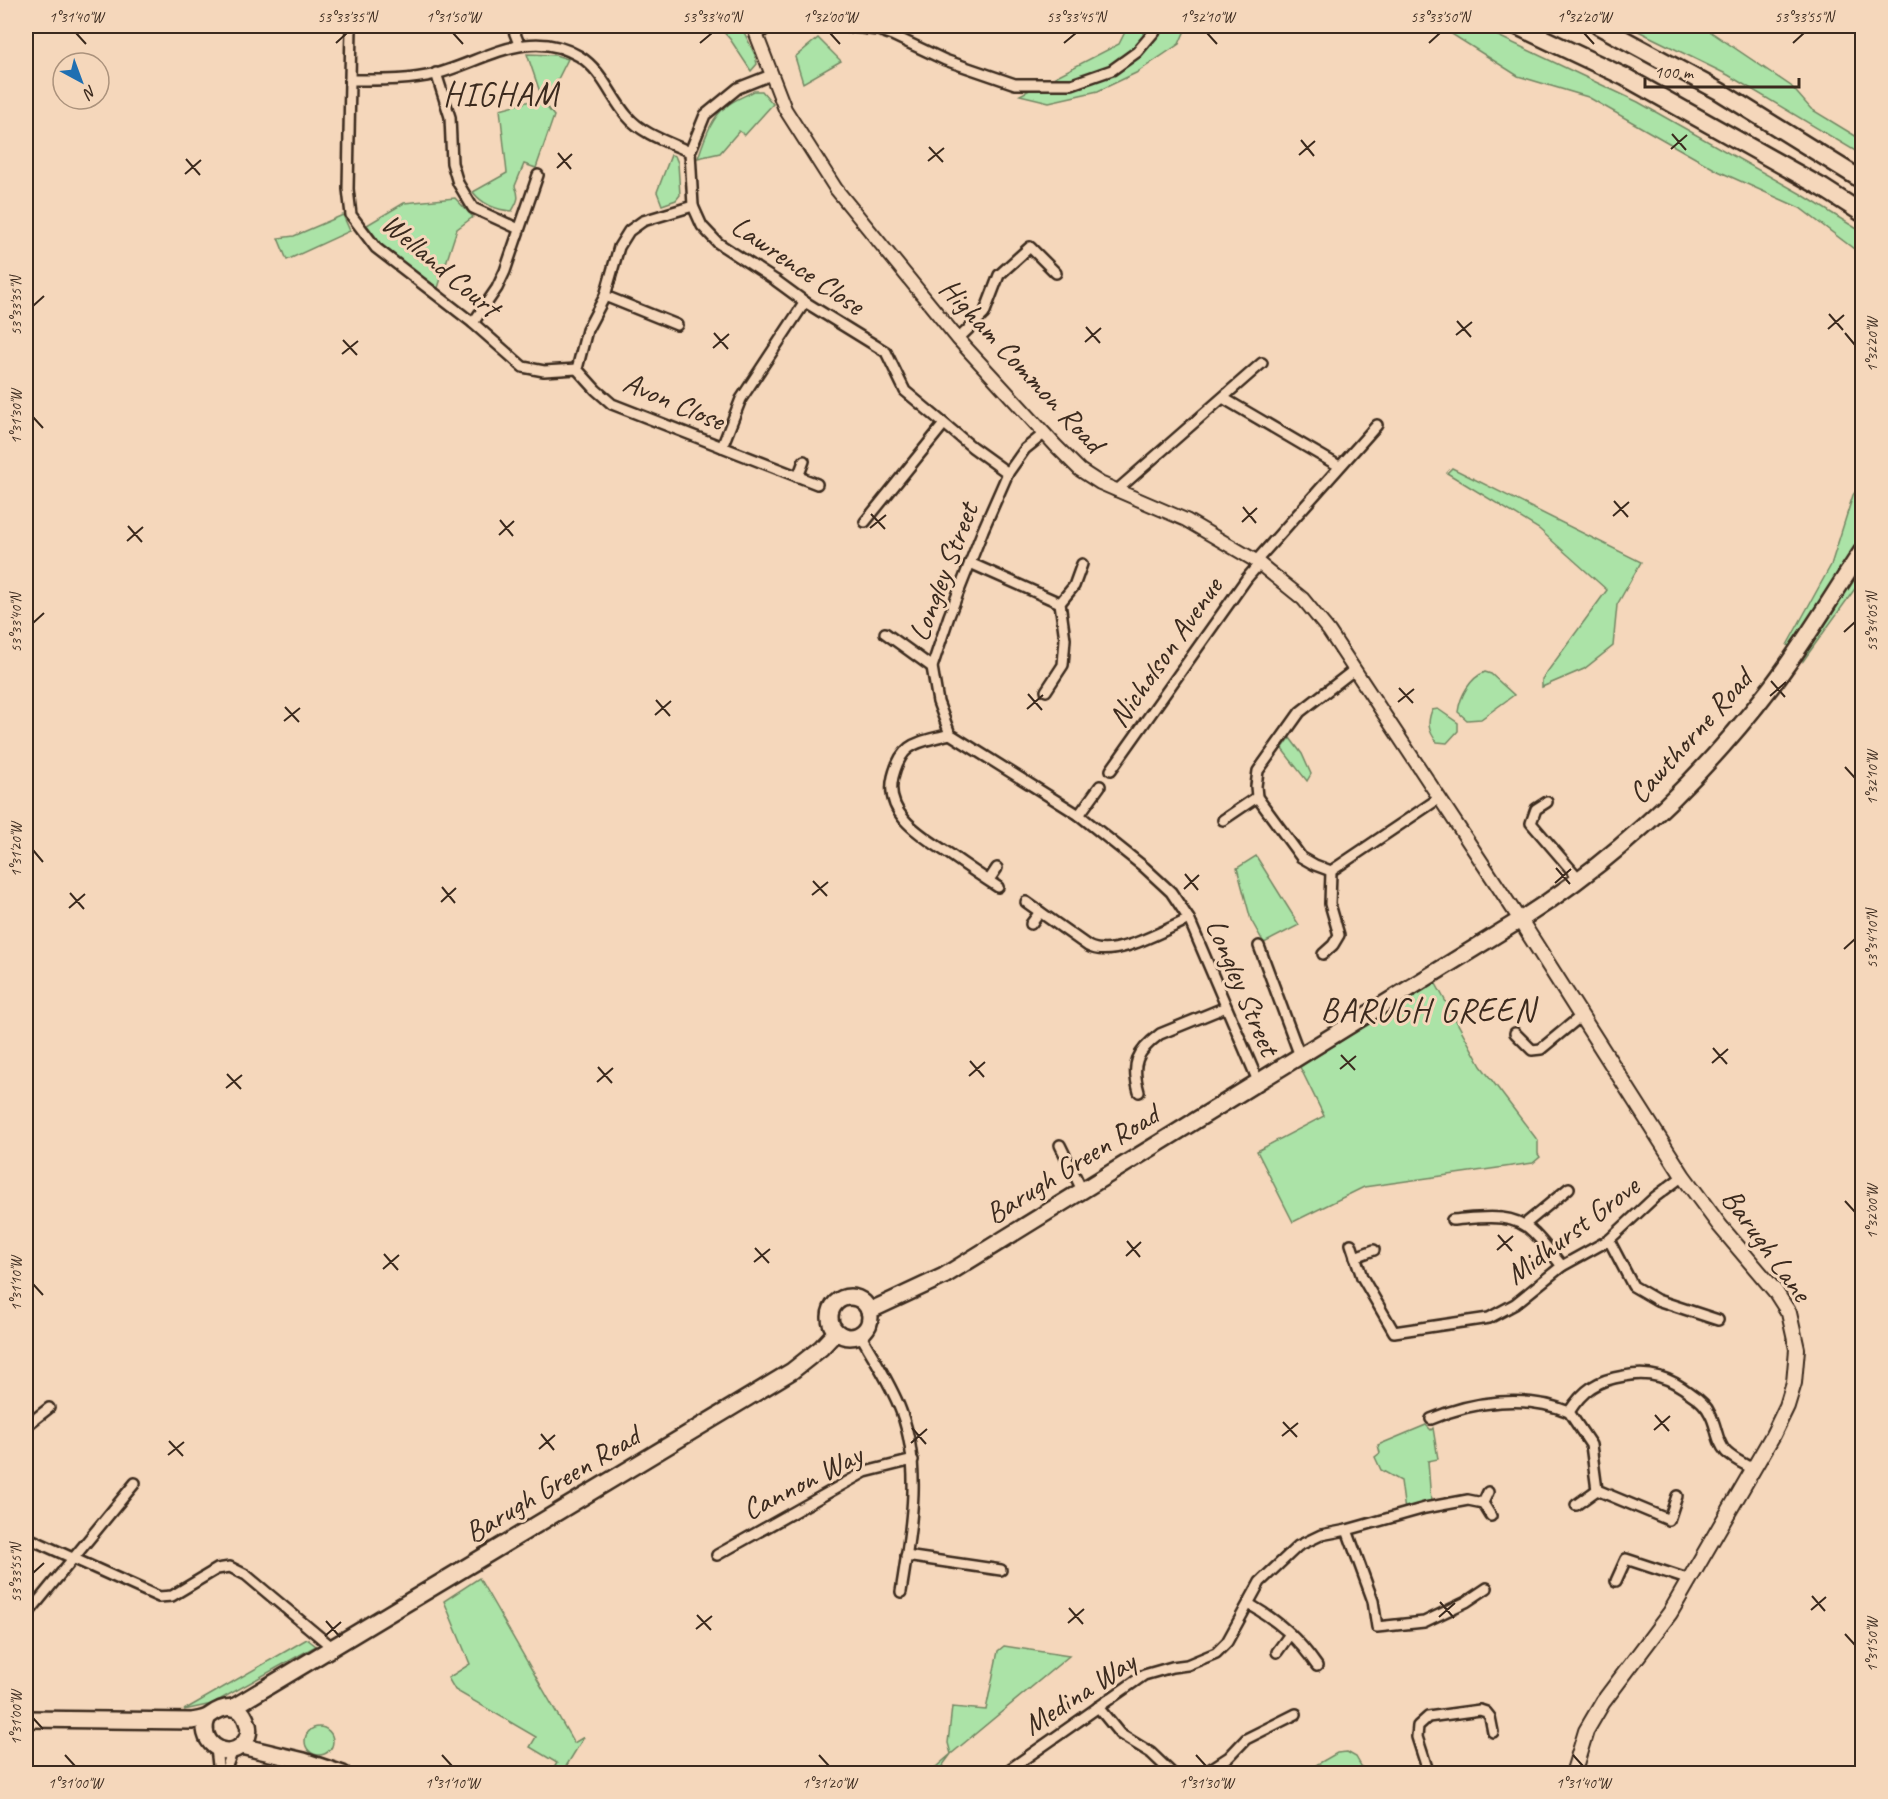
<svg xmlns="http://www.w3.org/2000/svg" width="1888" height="1799" font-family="Caveat,sans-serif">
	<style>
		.green { fill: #abe3a7; stroke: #738662; stroke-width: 1.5 }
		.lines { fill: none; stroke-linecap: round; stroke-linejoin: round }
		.minor-casing { stroke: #3b2a1e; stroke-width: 14 }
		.tertiary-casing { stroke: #3b2a1e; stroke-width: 16 }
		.secondary-casing { stroke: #3b2a1e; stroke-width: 18 }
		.primary-casing { stroke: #3b2a1e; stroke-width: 20 }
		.trunk-casing { stroke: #3b2a1e; stroke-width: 20 }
		.motorway-casing { stroke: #3b2a1e; stroke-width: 21 }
		.minor { stroke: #f5d7bb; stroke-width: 9 }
		.tertiary { stroke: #f5d7bb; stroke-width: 12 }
		.secondary { stroke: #f5d7bb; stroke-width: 14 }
		.primary { stroke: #f5d7bb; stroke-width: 15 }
		.trunk { stroke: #f5d7bb; stroke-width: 15 }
		.motorway { stroke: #f5d7bb; stroke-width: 16 }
		.ticks { fill: none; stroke: #3b2a1e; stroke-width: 2 }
		.labels { text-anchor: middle; stroke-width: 6; stroke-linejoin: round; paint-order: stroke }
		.street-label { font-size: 30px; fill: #3b2a1e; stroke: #f5d7bb }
		.quarter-label { font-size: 33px; letter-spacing: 1.5px; fill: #3b2a1e; stroke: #f5d7bb }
		.neatline { fill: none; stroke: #3b2a1e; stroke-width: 2 }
		.ticks-label { font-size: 15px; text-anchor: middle; fill: #3b2a1e }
	</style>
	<rect width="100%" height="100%" fill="#f5d7bb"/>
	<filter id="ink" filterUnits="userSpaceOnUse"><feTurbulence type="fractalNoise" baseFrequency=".0167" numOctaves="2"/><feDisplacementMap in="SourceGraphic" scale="12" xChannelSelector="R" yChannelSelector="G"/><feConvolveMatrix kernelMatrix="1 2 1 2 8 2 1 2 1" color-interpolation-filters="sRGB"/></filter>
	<g filter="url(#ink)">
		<g class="green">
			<polygon points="718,26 741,26 755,55 757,64 751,71 730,39"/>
			<polygon points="1128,26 1187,26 1179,44 1136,73 1098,91 1049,102 1020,95 1119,44"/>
			<polygon points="1439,26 1477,26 1638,102 1801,194 1862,232 1862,255 1800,208 1718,171 1588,97 1518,76"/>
			<polygon points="1628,26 1702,26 1791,86 1811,109 1862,140 1862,155 1728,75"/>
			<polygon points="818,38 841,61 803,83 795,57"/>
			<path d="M527,54L555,55L568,59L545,105L554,116L536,168L524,164L515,186C520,197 518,201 512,211C496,210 483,205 473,192L507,173L500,109L542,98Z"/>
			<path d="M754,91H762L773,104L745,135L739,131L720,153L698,158C704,140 712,115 728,105C736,99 745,96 754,91Z"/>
			<polygon points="671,155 675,156 678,163 680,195 676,200 662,205 657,192"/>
			<polygon points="455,198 473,217 457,229 437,291 380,243 367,225 404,203"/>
			<polygon points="343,215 350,231 287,260 278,238 294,236"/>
			<polygon points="1452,468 1641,562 1617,605 1613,646 1584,669 1542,687 1542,679 1607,590 1539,529 1447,473"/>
			<polygon points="1862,482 1862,539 1842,566 1792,647 1787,645 1831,565 1853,495"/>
			<polygon points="1862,560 1862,579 1803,661 1802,655"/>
			<path d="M1485,672L1491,674L1514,695L1481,719L1467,720L1458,712C1460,696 1470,678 1485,672Z"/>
			<path d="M1438,709L1458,723V731L1447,743L1437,742C1428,731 1427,723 1432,710Z"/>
			<polygon points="1290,738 1302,754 1311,774 1307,781 1282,749"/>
			<polygon points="1256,856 1299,925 1264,943 1251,920 1237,868"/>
			<polygon points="1435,982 1481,1066 1538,1141 1538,1154 1540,1157 1533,1163 1364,1187 1293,1222 1257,1151 1324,1116 1300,1067"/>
			<polygon points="1426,1425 1431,1430 1433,1428 1438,1459 1428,1461 1431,1502 1405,1511 1401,1481 1381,1470 1375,1457 1380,1453 1378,1445"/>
			<polygon points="479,1578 574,1743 584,1737 562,1773 551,1773 557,1763 530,1747 536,1737 455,1690 448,1678 470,1664 444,1601"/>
			<polygon points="307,1639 316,1646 212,1704 184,1710"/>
			<polygon points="1004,1646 1069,1656 951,1754 937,1773 929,1773 951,1754 948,1743 952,1707 986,1710 998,1651"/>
			<circle cx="319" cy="1741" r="14"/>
			<polygon points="1347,1752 1356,1757 1365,1773 1302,1773 1337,1753"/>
		</g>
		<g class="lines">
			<defs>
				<g id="minor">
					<polyline points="351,26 348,189 351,215 376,248 473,323 523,367 544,371 577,369"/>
					<polyline points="512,26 519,44"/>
					<polyline points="845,26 878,30 892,35 945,60 1015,84 1072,84 1112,70 1137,52 1159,26"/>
					<polyline points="758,35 769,26"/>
					<polyline points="436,73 450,117 452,163 458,183 473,208 519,229"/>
					<polyline points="771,75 738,88 705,115 690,152 693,206 702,226 718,243 775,280 805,302 886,352 905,391 972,447 1008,473"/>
					<path d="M350,80C379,80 407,81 436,74C484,61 529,26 579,56C602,70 610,96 627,116C642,134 668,142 690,152"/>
					<polyline points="693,206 643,221 629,231 619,247 605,296 587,330 577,369 596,390 612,404 817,484"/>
					<polyline points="605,296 677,325"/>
					<polyline points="473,323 497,288 505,271 538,175"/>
					<polyline points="958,339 984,314 999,275 1030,247 1056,273"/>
					<polyline points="1223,398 1339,466"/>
					<polyline points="1045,433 1025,449 1008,473 983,530 949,616 932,667 938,702 950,734 1079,815 1144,867 1171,892 1189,919 1258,1081"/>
					<polyline points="722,447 741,399 805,302"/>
					<polyline points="798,477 804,461"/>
					<polyline points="1116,491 1262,363"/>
					<polyline points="865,522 944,424"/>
					<polyline points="1256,561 1377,425"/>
					<polyline points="970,563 1060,603"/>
					<polyline points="885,633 932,667"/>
					<polyline points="1354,670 1300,712 1258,771 1256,786 1257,797 1301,857 1315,865 1331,871 1438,799"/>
					<polyline points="1046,691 1063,665 1065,639 1060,603 1074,586 1082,564"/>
					<path d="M950,734C918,743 902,741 893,777C884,815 922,836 948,853C965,865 981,876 998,887"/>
					<polyline points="1111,770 1247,578 1260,563"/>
					<polyline points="1547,802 1536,809 1531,823 1580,880"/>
					<polyline points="1079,815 1100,786"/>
					<polyline points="1223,820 1257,797"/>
					<polyline points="989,880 997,868"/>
					<path d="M1026,902L1088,946C1113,960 1164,930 1189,919"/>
					<polyline points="1031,924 1040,912"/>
					<polyline points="1259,946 1300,1056"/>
					<polyline points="1323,954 1333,945 1339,935 1330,904 1331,871"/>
					<polyline points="1515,1033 1532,1050 1541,1049 1581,1016"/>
					<path d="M1139,1092C1131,1064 1136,1052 1160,1034L1226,1007"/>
					<polyline points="1060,1145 1082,1190"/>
					<path d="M1452,1220C1480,1218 1513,1211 1534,1233C1544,1243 1553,1255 1562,1266"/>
					<polyline points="1524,1225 1569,1188"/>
					<polyline points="1609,1240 1633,1286 1657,1300 1718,1320"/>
					<polyline points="1351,1244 1362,1277 1394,1332 1489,1318 1515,1304 1562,1266 1609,1240 1655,1197 1683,1176"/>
					<polyline points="1355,1257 1374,1250"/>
					<path d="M860,1334C874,1359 891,1384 901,1411C923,1470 910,1533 901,1592"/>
					<polyline points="1569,1412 1591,1445 1597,1490 1669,1520 1677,1496"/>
					<path d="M1431,1419C1473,1401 1526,1394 1569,1412C1583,1390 1597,1380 1624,1376C1650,1371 1670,1377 1691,1394C1699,1399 1706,1405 1710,1414C1717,1426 1716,1441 1726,1452C1733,1459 1744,1464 1753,1469"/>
					<polyline points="26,1426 49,1408"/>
					<polyline points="1488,1492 1483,1503 1491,1516"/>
					<polyline points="1576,1505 1597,1490"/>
					<polyline points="1347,1530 1373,1601 1377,1627 1424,1622 1466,1602 1487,1588"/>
					<polyline points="26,1537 159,1597 172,1596 217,1569 230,1567 246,1575 333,1648"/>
					<polyline points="717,1555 865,1472 913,1460"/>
					<polyline points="906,1556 1001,1570"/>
					<polyline points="1616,1581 1626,1559 1690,1580"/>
					<path d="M1249,1604C1278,1621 1298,1638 1317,1666"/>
					<polyline points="26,1616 135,1483"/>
					<polyline points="1277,1652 1290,1634"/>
					<polyline points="1098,1707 1120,1734 1151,1753 1173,1774"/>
					<polyline points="216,1748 219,1774"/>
					<polyline points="224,1774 233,1750"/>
					<polyline points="1003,1774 1144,1675 1172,1667 1187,1665 1216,1653 1227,1642 1260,1582 1298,1546 1321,1535 1347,1530 1425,1508 1468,1500 1483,1503"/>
					<polyline points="1203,1774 1229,1757 1246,1739 1296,1714"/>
					<polyline points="1429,1774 1417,1737 1418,1726 1428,1717 1480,1710 1486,1712 1490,1717 1493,1732"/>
				</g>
				<polyline id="tertiary" points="753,26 785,109 836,189 958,339 1056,446 1080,470 1100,483 1186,520 1256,561 1303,599 1329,631 1520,920"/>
				<polyline id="secondary" points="1520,920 1683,1176 1720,1226 1775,1291 1789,1313 1797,1349 1794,1383 1787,1406 1773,1435 1670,1613 1603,1702 1586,1731 1573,1774"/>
				<g id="primary">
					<circle cx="850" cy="1317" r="20"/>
					<path d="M869,1311L944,1276L1520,920C1618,858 1701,779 1771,687C1804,644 1832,596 1862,551"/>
					<polyline points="232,1708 792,1371 821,1348 836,1332"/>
				</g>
				<g id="trunk">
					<path d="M26,1719L192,1721C197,1720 205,1719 209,1716C223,1706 240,1701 247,1722C250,1729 249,1738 243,1744C224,1763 196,1739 208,1717"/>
					<polyline points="241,1746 304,1761 343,1774"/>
				</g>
				<g id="motorway">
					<polyline points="1517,26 1625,77 1823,188 1862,213"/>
					<polyline points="1599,26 1719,91 1862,180"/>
				</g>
			</defs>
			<use href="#minor" class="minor-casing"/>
			<use href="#tertiary" class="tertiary-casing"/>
			<use href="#secondary" class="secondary-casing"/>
			<use href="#primary" class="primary-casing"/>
			<use href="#trunk" class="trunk-casing"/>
			<use href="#motorway" class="motorway-casing"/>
			<use href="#minor" class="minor"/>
			<use href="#tertiary" class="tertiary"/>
			<use href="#secondary" class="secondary"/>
			<use href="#primary" class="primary"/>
			<use href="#trunk" class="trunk"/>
			<use href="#motorway" class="motorway"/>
		</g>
	</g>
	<path class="ticks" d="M76,33L86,44M453,33L463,44M830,33L840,44M1207,33L1217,44M1584,33L1594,44M336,43L347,33M700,43L712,33M1064,43L1076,33M1429,43L1440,33M1793,43L1804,33M1672,134L1686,150M1301,140L1314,156M929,147L943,162M1671,149L1687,135M558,153L571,169M1299,155L1315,141M186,159L200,175M928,161L944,148M557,168L572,154M185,174L201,160M33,306L44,296M1829,314L1843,330M1457,321L1471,337M1086,327L1100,343M1828,329L1844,315M714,333L728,349M1845,333L1855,345M1456,335L1472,322M343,340L357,355M1085,342L1101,328M713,348L729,334M342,354L358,341M33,417L43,428M1614,501L1628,517M1243,507L1256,523M871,514L885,529M1613,516L1629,502M500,520L513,536M1242,522L1257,508M128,526L142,542M870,528L886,515M499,535L514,521M127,541L143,527M33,623L44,613M1844,632L1855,622M1771,681L1785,697M1399,688L1413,703M1028,694L1042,710M1770,696L1786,682M656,700L670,716M1398,702L1414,689M285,707L299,722M1027,709L1043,695M655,715L671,701M284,721L300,708M1845,767L1855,778M33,850L43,862M1556,868L1570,884M1185,874L1198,890M813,881L827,896M1555,883L1571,869M442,887L455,903M1184,889L1199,875M70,893L84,909M812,895L828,882M441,902L456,888M69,908L85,894M1844,949L1855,939M1713,1048L1727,1064M1341,1055L1355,1070M970,1061L984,1077M1712,1063L1728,1049M598,1067L612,1083M1340,1069L1356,1056M227,1074L241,1089M969,1076L985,1062M597,1082L613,1068M226,1088L242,1075M1845,1201L1855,1212M1498,1235L1512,1251M1127,1241L1140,1257M755,1248L769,1263M1497,1250L1513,1236M384,1254L398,1270M1126,1256L1141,1242M754,1262L770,1249M383,1269L399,1255M33,1284L43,1295M1655,1415L1669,1431M1283,1422L1297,1437M912,1428L926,1444M1654,1430L1670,1416M541,1434L554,1450M1282,1436L1298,1423M169,1441L183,1456M911,1443L927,1429M539,1449L555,1435M168,1455L184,1442M33,1573L44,1563M1812,1596L1825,1611M1440,1602L1454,1618M1069,1608L1083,1624M1811,1610L1826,1597M697,1615L711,1630M1439,1617L1455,1603M326,1621L340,1637M1068,1623L1084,1609M696,1629L712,1616M1845,1634L1855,1645M325,1636L341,1622M33,1718L43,1729M65,1755L75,1766M442,1755L452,1766M819,1755L829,1766M1196,1755L1206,1766M1573,1755L1583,1766"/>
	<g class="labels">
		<g class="street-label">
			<text transform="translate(441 265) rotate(40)" y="10">Welland Court</text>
			<text transform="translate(798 265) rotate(34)" y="10">Lawrence Close</text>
			<text transform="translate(1022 365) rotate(47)" y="10">Higham Common Road</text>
			<text transform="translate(674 401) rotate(23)" y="10">Avon Close</text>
			<text transform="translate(943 572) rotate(-69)" y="10">Longley Street</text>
			<text transform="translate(1165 652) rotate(-55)" y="10">Nicholson Avenue</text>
			<text transform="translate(1690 736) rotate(-48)" y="10">Cawthorne Road</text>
			<text transform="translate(1243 987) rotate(67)" y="10">Longley Street</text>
			<text transform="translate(1072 1164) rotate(-32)" y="10">Barugh Green Road</text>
			<text transform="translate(1572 1230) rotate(-37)" y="10">Midhurst Grove</text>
			<text transform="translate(1767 1245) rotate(54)" y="10">Barugh Lane</text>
			<text transform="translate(802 1482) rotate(-27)" y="10">Cannon Way</text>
			<text transform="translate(552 1484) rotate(-31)" y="10">Barugh Green Road</text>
			<text transform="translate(1079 1693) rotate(-33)" y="10">Medina Way</text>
		</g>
		<g class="quarter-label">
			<text x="501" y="105">HIGHAM</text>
			<text x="1428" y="1021">BARUGH GREEN</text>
		</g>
	</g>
	<rect width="1888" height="1799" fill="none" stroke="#f5d7bb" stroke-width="66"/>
	<g transform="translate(81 81) rotate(139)"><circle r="28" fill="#f5d7bb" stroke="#ab927c" stroke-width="1.5"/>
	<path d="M0-4.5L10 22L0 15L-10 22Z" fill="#1f6fb2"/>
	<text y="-9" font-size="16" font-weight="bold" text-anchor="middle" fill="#3b2a1e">N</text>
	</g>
	<path d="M1645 78v9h154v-9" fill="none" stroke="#3b2a1e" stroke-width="3"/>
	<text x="1654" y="78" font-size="18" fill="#3b2a1e" stroke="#f5d7bb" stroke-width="4.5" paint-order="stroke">100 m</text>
	<rect x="33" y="33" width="1822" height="1733" class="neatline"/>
	<g class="ticks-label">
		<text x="76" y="22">1°31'40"W</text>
		<text x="347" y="22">53°33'35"N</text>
		<text x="453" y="22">1°31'50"W</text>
		<text x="712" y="22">53°33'40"N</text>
		<text x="830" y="22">1°32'00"W</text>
		<text x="1076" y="22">53°33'45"N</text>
		<text x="1207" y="22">1°32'10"W</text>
		<text x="1440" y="22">53°33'50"N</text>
		<text x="1584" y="22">1°32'20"W</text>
		<text x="1804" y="22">53°33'55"N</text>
		<text transform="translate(16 306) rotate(-90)" y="5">53°33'35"N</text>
		<text transform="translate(1872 345) rotate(-90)" y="5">1°32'20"W</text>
		<text transform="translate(16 417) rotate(-90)" y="5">1°31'30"W</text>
		<text transform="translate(1872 622) rotate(-90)" y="5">53°34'05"N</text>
		<text transform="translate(16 623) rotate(-90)" y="5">53°33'40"N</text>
		<text transform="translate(1872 778) rotate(-90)" y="5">1°32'10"W</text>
		<text transform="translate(16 850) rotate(-90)" y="5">1°31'20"W</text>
		<text transform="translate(1872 939) rotate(-90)" y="5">53°34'10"N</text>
		<text transform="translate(1872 1212) rotate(-90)" y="5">1°32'00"W</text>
		<text transform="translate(16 1284) rotate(-90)" y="5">1°31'10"W</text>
		<text transform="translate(16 1573) rotate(-90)" y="5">53°33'55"N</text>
		<text transform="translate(1872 1645) rotate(-90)" y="5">1°31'50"W</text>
		<text transform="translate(16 1718) rotate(-90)" y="5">1°31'00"W</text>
		<text x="75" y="1788">1°31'00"W</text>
		<text x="452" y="1788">1°31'10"W</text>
		<text x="829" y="1788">1°31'20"W</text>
		<text x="1206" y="1788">1°31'30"W</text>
		<text x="1583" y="1788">1°31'40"W</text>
	</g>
</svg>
